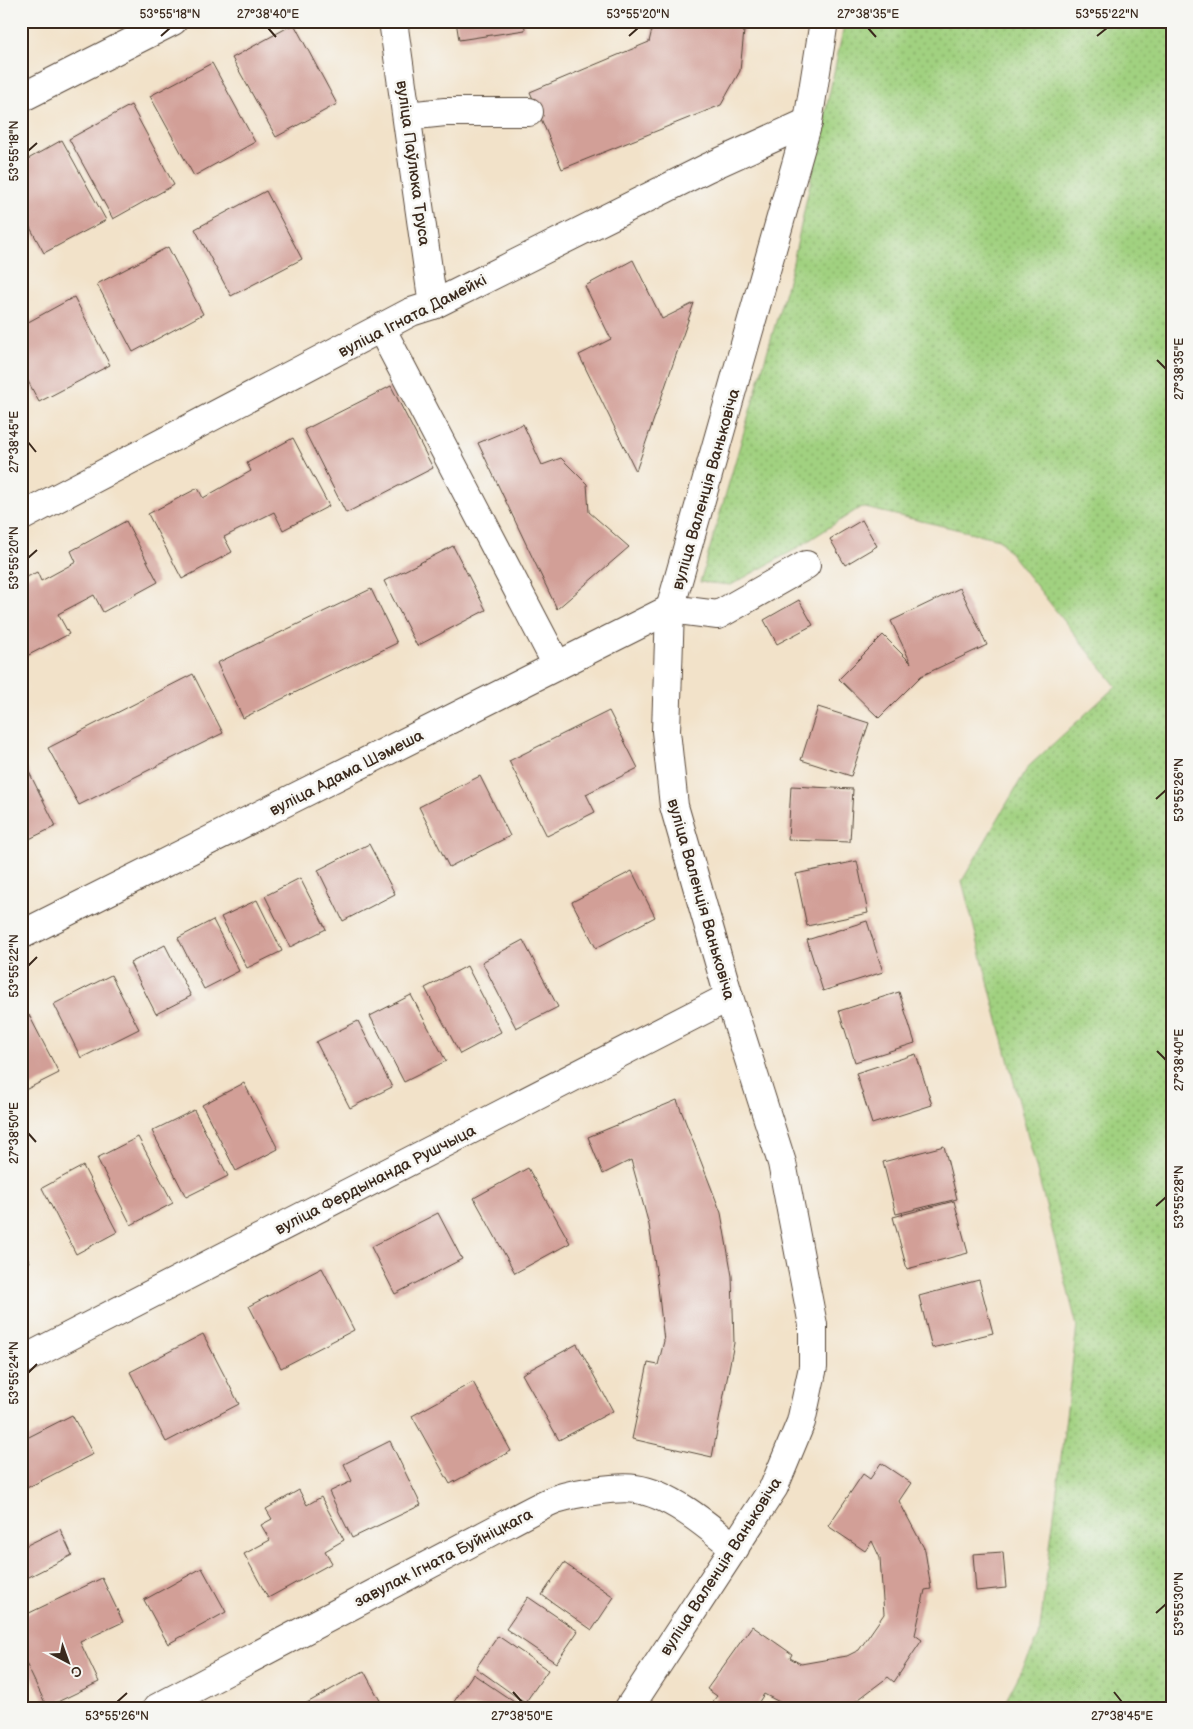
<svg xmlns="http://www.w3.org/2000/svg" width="1193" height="1729" font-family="'Balsamiq Sans',sans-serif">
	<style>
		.park { fill: url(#park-dots); stroke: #6e7e4f }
		.building { fill: #d29f97 }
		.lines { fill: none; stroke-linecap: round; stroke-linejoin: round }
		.minor-casing { stroke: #564638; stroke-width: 30 }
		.minor { stroke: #fff; stroke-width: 28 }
		.ticks { fill: none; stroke: #3b2a1e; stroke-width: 2 }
		.labels { text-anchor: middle; stroke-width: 5; stroke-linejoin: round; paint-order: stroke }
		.street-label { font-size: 16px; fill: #3b2a1e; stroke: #f6f6f2 }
		.neatline { fill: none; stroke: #3b2a1e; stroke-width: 2 }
		.ticks-label { font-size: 12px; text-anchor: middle; fill: #3b2a1e }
	</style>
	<defs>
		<pattern id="park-dots" width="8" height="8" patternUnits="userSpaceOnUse" patternTransform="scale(1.25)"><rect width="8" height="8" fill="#a1d180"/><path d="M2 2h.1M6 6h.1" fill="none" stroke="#84aa68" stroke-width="1.8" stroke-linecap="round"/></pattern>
	</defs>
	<rect width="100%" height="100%" fill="#f6f6f2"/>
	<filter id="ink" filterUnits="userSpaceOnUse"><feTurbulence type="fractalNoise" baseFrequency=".02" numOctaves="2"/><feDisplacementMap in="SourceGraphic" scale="10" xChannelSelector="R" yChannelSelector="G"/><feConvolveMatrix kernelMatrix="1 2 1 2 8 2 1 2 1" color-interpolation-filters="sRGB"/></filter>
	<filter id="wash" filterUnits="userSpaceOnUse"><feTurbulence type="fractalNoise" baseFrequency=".0096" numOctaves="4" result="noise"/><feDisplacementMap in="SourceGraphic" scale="20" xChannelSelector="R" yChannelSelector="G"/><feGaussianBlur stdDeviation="1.12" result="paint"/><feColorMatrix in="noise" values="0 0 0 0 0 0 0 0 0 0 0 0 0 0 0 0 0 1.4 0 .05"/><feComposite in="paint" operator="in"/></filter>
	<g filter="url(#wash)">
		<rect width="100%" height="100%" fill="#f2e2c9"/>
		<polygon class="park" points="845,21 1172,21 1172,1708 1002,1708 1039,1637 1077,1326 962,881 1028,767 1116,686 999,539 861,507 794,550 731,585 700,582 792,267"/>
		<g id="blocks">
			<g class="building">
				<polygon points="456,21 524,21 525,30 459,40"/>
				<polygon points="654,21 745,21 740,71 721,105 562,169 530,92 649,42"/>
				<polygon points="294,24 337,104 276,137 232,58"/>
				<polygon points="212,63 255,142 194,176 150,96"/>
				<polygon points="131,105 174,185 113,219 69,139"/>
				<polygon points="62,140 106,220 44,253 21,211 21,163"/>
				<polygon points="266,191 302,259 231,296 195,229"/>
				<polygon points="168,247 203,314 133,352 97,284"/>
				<polygon points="633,260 662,319 694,303 636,471 579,355 611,339 585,286"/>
				<polygon points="74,297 110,365 39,402 21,368 21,326"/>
				<polygon points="391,386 433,468 346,513 304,430"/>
				<polygon points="523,424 542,465 561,458 587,484 589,512 629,547 557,609 478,443"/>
				<polygon points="293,438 329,506 283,530 274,512 224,537 232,552 182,579 148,514 198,488 203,498 251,471 247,463"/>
				<polygon points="862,520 877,546 845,565 830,539"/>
				<polygon points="126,521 158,582 103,612 94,595 58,614 69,634 21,659 21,580 37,572 41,581 76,562 71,551"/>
				<polygon points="453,546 486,610 417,646 384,581"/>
				<polygon points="960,588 987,645 921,676 879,718 839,679 883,635 911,663 891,621"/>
				<polygon points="371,589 397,643 243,718 217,663"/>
				<polygon points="799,600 813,625 777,644 764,620"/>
				<polygon points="193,674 223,733 79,805 48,748"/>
				<polygon points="818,707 869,723 851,776 801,760"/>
				<polygon points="609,711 638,768 586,794 595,812 547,836 509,761"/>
				<polygon points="27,768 56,826 21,843 21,771"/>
				<polygon points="480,776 510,836 449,867 419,807"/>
				<polygon points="791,786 853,789 850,842 788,840"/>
				<polygon points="369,844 395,894 343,921 318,870"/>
				<polygon points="857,861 868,913 807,926 796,874"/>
				<polygon points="632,871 655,917 596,948 572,902"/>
				<polygon points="300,878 326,929 290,947 265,896"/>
				<polygon points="257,900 282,951 247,968 221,917"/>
				<polygon points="213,920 239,971 204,989 178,938"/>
				<polygon points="867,921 883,972 823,991 807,940"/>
				<polygon points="523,940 558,1007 516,1028 482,962"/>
				<polygon points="165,945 191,996 156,1014 130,963"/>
				<polygon points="467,966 501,1032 460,1054 425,988"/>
				<polygon points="111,975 139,1029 81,1058 54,1004"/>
				<polygon points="899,992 915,1043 855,1062 839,1011"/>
				<polygon points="411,995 446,1061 404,1082 370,1016"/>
				<polygon points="29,1015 59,1073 21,1092 21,1019"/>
				<polygon points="358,1021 392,1087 350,1108 316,1042"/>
				<polygon points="916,1054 932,1105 872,1124 856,1073"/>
				<polygon points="244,1083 278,1149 236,1171 202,1105"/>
				<polygon points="677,1100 721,1213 732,1276 734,1343 712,1457 632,1439 648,1363 658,1365 664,1341 657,1278 649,1225 631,1160 603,1174 588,1137"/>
				<polygon points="194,1110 228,1176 186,1197 152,1131"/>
				<polygon points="138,1137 173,1203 131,1225 97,1158"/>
				<polygon points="944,1146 957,1199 896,1214 883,1162"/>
				<polygon points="83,1166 117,1232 76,1254 42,1188"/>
				<polygon points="528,1168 570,1243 515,1273 474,1198"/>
				<polygon points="954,1201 968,1253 907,1269 893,1217"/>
				<polygon points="438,1213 462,1259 395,1294 371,1247"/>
				<polygon points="21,1246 30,1262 21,1266"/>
				<polygon points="322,1268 354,1330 281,1368 249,1306"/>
				<polygon points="979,1280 993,1333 932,1348 919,1296"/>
				<polygon points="203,1334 239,1404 166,1442 130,1372"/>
				<polygon points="577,1344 613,1411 559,1440 522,1374"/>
				<polygon points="473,1382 511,1451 450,1484 412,1416"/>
				<polygon points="72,1415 93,1454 21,1491 21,1441"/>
				<polygon points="390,1441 421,1505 352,1538 329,1492 352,1481 344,1464"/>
				<polygon points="881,1463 911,1483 899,1501 925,1550 931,1589 925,1590 915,1635 922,1640 894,1682 888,1677 855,1702 856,1708 791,1708 764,1694 755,1708 723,1708 713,1701 717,1696 707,1689 752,1626 792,1654 790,1658 801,1664 847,1656 859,1650 884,1614 880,1558 872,1541 865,1551 828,1526 863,1474 870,1479"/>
				<polygon points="299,1490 307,1505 321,1497 344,1540 325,1551 332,1563 268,1598 244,1554 270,1540 261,1525 272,1519 266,1509"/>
				<polygon points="60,1529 72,1555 21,1581 21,1548"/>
				<polygon points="1003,1552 1006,1588 976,1591 973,1554"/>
				<polygon points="564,1563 614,1597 592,1630 542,1595"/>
				<polygon points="202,1568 226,1612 168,1644 144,1600"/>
				<polygon points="102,1578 123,1622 80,1642 99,1682 47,1707 21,1653 21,1617"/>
				<polygon points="528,1597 578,1631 556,1663 506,1629"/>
				<polygon points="498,1636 548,1670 525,1703 476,1668"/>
				<polygon points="364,1671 384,1708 298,1708"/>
				<polygon points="473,1674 523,1708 451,1706"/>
			</g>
		</g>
	</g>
	<g filter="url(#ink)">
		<use href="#blocks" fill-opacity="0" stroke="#564638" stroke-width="1"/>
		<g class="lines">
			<defs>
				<g id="minor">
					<polyline points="393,21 433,305"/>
					<polyline points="21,98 173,21"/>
					<polyline points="407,116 445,112 529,112"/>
					<polyline points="382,330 557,665"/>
					<polyline points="21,517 411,312 433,305 707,168 808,122"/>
					<polyline points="21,935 670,609 718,615 806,565"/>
					<polyline points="21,1361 729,997"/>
					<path d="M157,1708L508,1523C524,1515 540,1505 556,1499C575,1493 617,1486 636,1489C671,1494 708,1526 735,1548"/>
					<polyline points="629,1708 774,1487 801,1422 813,1367 813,1325 782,1163 729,997 674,806 666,731 670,609 808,122 824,21"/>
				</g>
			</defs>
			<use href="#minor" class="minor-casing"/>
			<use href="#minor" class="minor"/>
		</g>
	</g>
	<path class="ticks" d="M268,28L276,37M868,28L876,37M161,36L170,28M629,36L638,28M1097,36L1107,28M28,151L37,143M1157,360L1166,369M28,442L36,452M28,558L37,550M1156,799L1166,790M28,966L37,957M1157,1051L1166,1060M28,1133L36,1142M1156,1206L1166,1197M28,1373L37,1364M1156,1613L1166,1604M513,1692L522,1702M1114,1692L1122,1702M117,1702L127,1693"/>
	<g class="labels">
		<g class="street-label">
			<text transform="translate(414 163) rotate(82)" y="6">вуліца Паўлюка Труса</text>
			<text transform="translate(412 315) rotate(-27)" y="6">вуліца Ігната Дамейкі</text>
			<text transform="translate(705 489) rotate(-74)" y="6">вуліца Валенція Ваньковіча</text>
			<text transform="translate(346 772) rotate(-27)" y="6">вуліца Адама Шэмеша</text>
			<text transform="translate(702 899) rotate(74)" y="6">вуліца Валенція Ваньковіча</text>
			<text transform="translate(375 1179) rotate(-27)" y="6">вуліца Фердынанда Рушчыца</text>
			<text transform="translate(443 1557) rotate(-27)" y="6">завулак Ігната Буйніцкага</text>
			<text transform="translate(720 1566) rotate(-57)" y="6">вуліца Валенція Ваньковіча</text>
		</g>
	</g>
	<rect width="1193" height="1729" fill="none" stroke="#f6f6f2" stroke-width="55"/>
	<g transform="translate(68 1662) rotate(139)" stroke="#f6f6f2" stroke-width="4" paint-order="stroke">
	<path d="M0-4L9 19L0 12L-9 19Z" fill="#3b2a1e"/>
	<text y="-8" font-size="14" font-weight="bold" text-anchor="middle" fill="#3b2a1e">С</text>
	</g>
	<rect x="28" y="28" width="1138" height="1674" class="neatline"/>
	<g class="ticks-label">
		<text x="170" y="18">53°55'18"N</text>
		<text x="268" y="18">27°38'40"E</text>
		<text x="638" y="18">53°55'20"N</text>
		<text x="868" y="18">27°38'35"E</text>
		<text x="1107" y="18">53°55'22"N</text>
		<text transform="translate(14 151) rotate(-90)" y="4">53°55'18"N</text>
		<text transform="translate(1179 369) rotate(-90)" y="4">27°38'35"E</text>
		<text transform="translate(14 442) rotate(-90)" y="4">27°38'45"E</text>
		<text transform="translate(14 558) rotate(-90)" y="4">53°55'20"N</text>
		<text transform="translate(1179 790) rotate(-90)" y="4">53°55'26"N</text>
		<text transform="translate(14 966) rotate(-90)" y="4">53°55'22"N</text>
		<text transform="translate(1179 1060) rotate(-90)" y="4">27°38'40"E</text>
		<text transform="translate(14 1133) rotate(-90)" y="4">27°38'50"E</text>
		<text transform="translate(1179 1197) rotate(-90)" y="4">53°55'28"N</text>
		<text transform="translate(14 1373) rotate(-90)" y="4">53°55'24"N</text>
		<text transform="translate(1179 1604) rotate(-90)" y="4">53°55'30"N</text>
		<text x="117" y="1720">53°55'26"N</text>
		<text x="522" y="1720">27°38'50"E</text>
		<text x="1122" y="1720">27°38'45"E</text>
	</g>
</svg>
